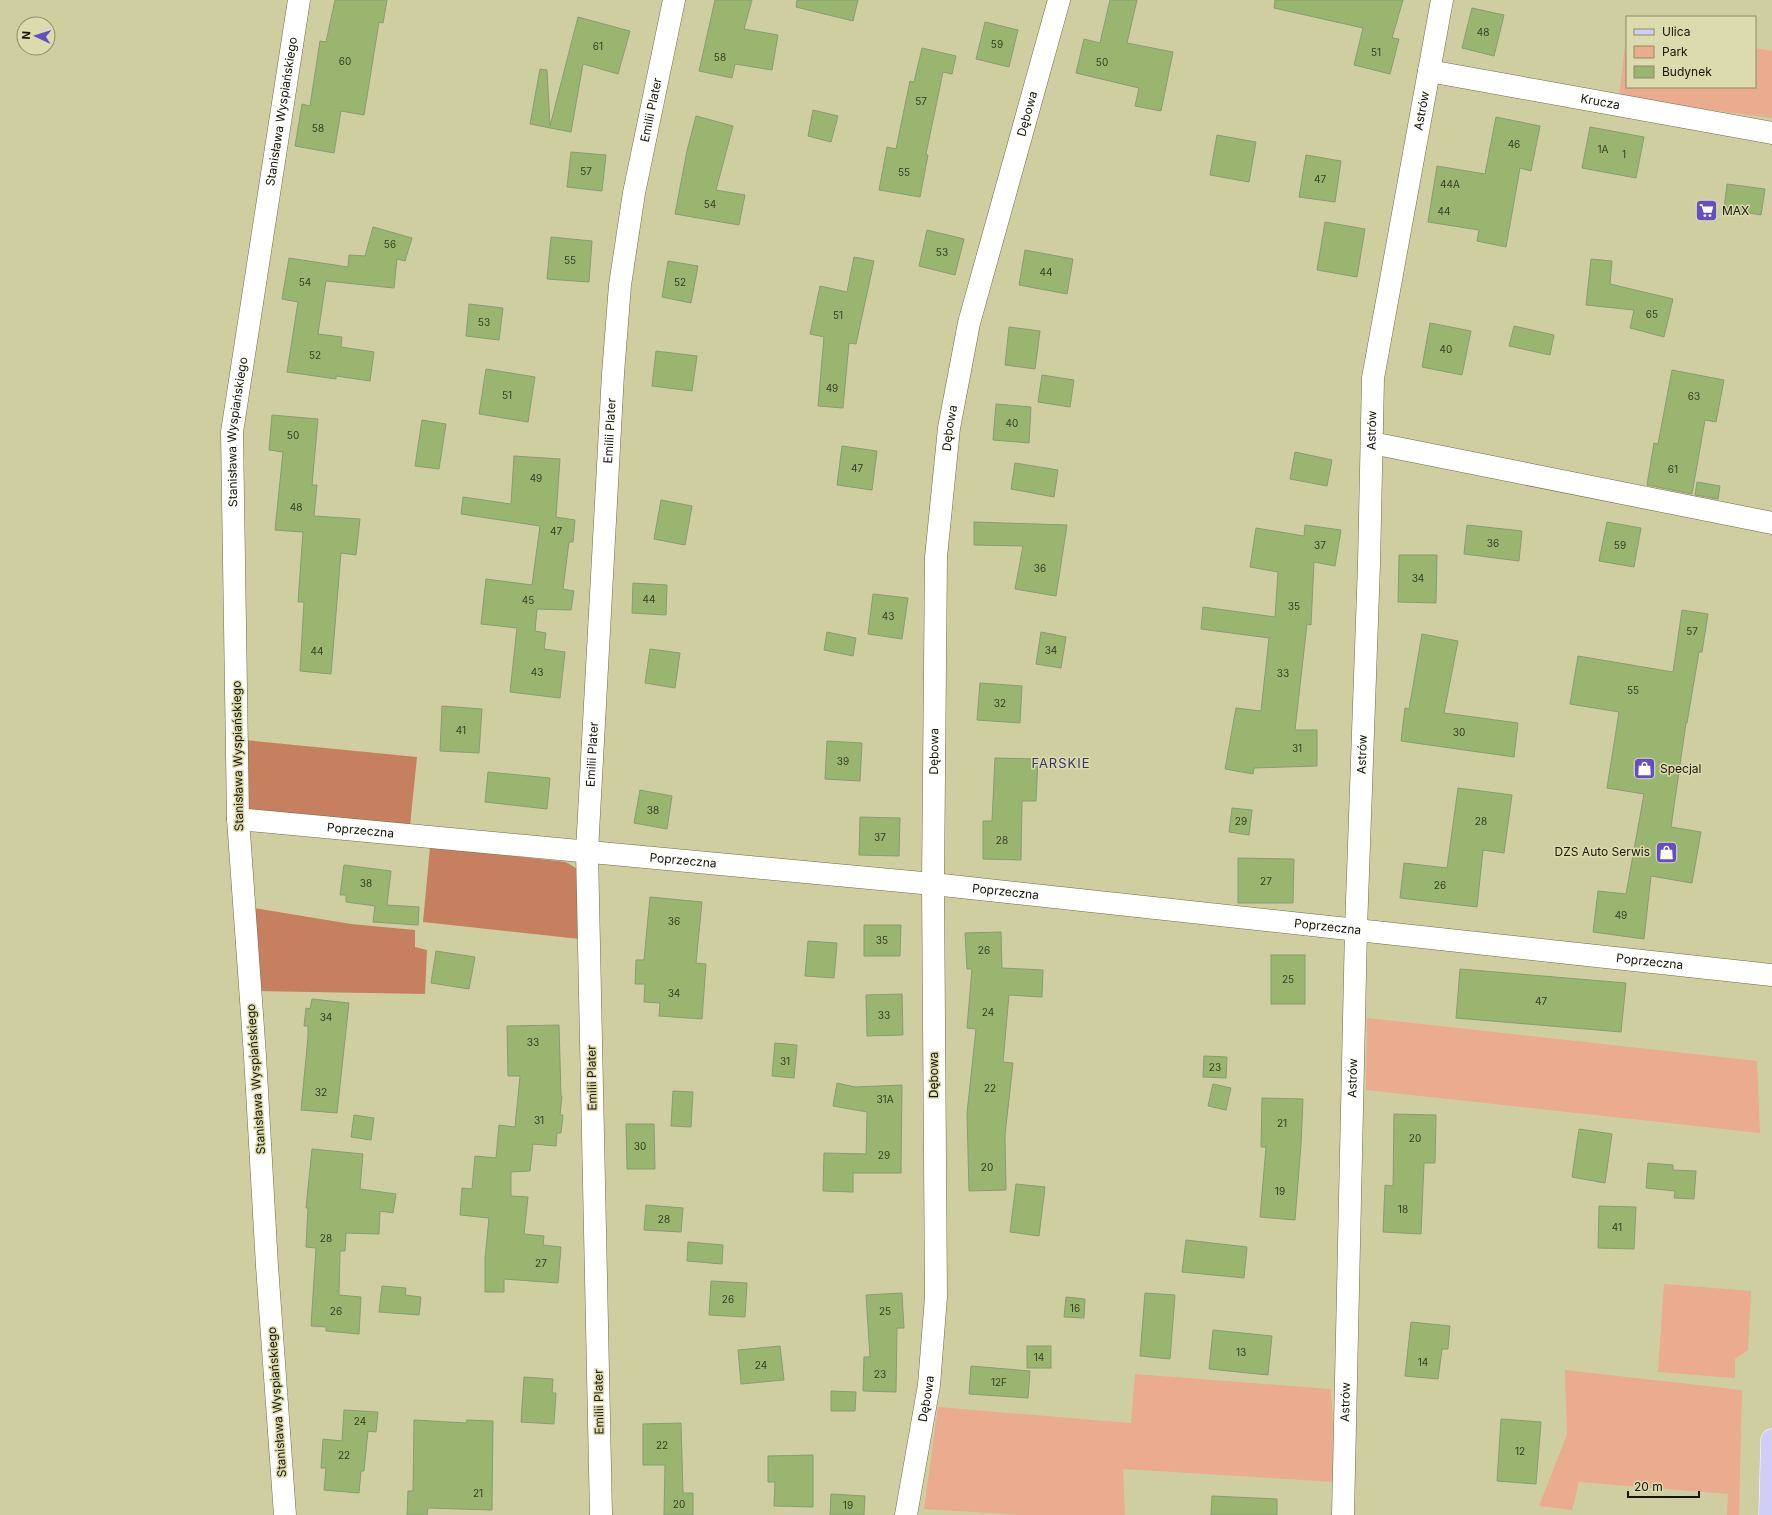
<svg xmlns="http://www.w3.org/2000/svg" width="1772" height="1515" font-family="Inter,sans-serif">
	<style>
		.green { fill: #eaab8e }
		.forest { fill: #c68060 }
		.building { fill: #9ab570; stroke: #8a9b73 }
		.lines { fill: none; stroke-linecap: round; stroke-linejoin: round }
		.minor-casing { stroke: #6f6d44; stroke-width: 23 }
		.major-casing { stroke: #fff; stroke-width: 23 }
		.minor { stroke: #fff; stroke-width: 22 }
		.major { stroke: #d0cef7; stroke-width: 22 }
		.labels { text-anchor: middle; stroke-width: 3; stroke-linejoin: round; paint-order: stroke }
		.number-label { font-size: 10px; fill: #363c1f }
		.street-label { font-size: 12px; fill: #151404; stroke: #dcdbad }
		.poi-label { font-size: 12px; fill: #151404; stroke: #dcdbad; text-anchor: start }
		.neighbourhood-label { font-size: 13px; letter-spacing: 1px; fill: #39326e; stroke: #dcdbad }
	</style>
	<rect width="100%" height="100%" fill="#cfcea1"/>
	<g class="green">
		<polygon points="1627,28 1627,87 1755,87 1755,48 1772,51 1772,118 1619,98"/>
		<polygon points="1367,1018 1757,1061 1760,1133 1366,1090"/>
		<polygon points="1664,1284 1751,1291 1748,1350 1735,1359 1735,1378 1658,1372"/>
		<polygon points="1565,1370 1742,1390 1739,1515 1727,1515 1728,1494 1579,1482 1572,1510 1539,1506 1567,1435"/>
		<polygon points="1135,1374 1331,1389 1336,1482 1123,1469 1125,1515 1023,1515 924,1509 938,1407 1131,1423"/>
	</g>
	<g class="forest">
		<polygon points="245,740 417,757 410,826 244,812"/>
		<polygon points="430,847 566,862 577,869 580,939 423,922"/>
		<polygon points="254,908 351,924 415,930 415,947 427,950 425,994 250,991"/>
	</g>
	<g class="building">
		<polygon points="335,0 387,0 383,23 379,22 364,115 341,111 334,153 295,146 302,104 310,106 320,41 326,42"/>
		<polygon points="715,0 752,0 744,29 778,35 772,70 735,64 732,78 699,71"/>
		<polygon points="797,0 858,0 853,21 796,7"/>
		<polygon points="1110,0 1137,0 1127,43 1173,52 1161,111 1135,106 1139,88 1076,73 1084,39 1100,43"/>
		<polygon points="1275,0 1403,0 1392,38 1399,39 1390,74 1354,65 1363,28 1274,8"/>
		<polygon points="1472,8 1504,15 1494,56 1462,48"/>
		<polygon points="578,17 630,31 618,74 583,64 571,132 530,124 540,69 547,70 550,126"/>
		<polygon points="985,22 1018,30 1009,67 976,59"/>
		<polygon points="922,48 956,56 952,74 943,72 926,154 928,155 920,197 879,190 887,147 896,149 910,81 914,82"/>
		<polygon points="813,110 838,116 831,142 808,136"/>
		<polygon points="696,116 733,126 716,190 745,195 739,225 675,214 687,151"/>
		<polygon points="1496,117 1540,126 1531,171 1520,168 1506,247 1477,241 1479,230 1428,222 1437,166 1485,174"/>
		<polygon points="1590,127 1644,137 1636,178 1582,168"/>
		<polygon points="1217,135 1256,142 1249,182 1210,175"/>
		<polygon points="571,152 606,155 602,191 567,187"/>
		<polygon points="1306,155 1341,161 1335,202 1299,197"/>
		<polygon points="1727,184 1765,189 1761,215 1724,209"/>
		<polygon points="1325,222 1365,229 1357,277 1317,270"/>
		<polygon points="373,227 412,238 405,261 397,259 394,288 326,281 318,334 342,337 341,347 374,352 370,381 336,376 336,379 287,372 298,302 282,299 289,258 348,267 349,255 365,256"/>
		<polygon points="927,230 964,239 955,275 919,266"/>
		<polygon points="551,237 592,241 589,282 547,279"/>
		<polygon points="1025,250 1073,259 1067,294 1019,285"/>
		<polygon points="854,257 874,261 856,344 849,343 843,408 818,406 824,337 810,334 820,286 847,292"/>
		<polygon points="1591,259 1612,261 1610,284 1673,299 1664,337 1630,328 1634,310 1586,305"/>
		<polygon points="668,261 698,266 691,303 662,297"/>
		<polygon points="469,304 503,308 499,340 466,336"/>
		<polygon points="1430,323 1471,331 1462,375 1422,367"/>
		<polygon points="1514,326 1554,335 1550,355 1509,346"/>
		<polygon points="1009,327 1040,331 1035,369 1005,365"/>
		<polygon points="656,351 697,356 692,391 652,386"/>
		<polygon points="486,369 535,377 528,422 479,414"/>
		<polygon points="1672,370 1724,380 1716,422 1705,420 1692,494 1647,485 1654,443 1658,444"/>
		<polygon points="1042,375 1074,380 1070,407 1038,402"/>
		<polygon points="996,404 1031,407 1029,443 993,440"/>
		<polygon points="272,415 318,419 312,485 317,485 314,516 360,519 356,555 341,553 331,674 300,671 304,602 298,602 303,532 275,530 283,452 269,450"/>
		<polygon points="422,420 446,424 439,469 415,466"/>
		<polygon points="842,446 877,451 872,490 837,485"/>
		<polygon points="1295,452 1332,460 1327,486 1290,479"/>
		<polygon points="514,456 560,459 556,517 575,520 573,542 569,542 563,589 574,591 571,610 537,609 535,631 546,633 544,649 565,652 560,698 510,692 517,628 481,624 486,579 532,585 540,526 461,514 463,497 511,504"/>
		<polygon points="1015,463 1058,470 1054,497 1011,489"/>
		<polygon points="1697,482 1720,486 1718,499 1695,495"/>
		<polygon points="661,500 692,506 685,545 654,539"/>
		<polygon points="974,522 1067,525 1056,596 1015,589 1023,546 974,545"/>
		<polygon points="1607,522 1641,528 1634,567 1599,561"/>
		<polygon points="1305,525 1341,530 1335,566 1314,562 1311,625 1307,624 1295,730 1317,730 1317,766 1254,768 1253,774 1225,769 1236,708 1261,711 1269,638 1201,629 1203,607 1275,617 1278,572 1250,567 1256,528 1304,536"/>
		<polygon points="1467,525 1522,531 1519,561 1464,554"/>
		<polygon points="1399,555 1437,555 1436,603 1398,602"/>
		<polygon points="633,583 667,585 666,615 632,613"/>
		<polygon points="873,594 908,598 902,639 868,634"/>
		<polygon points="1682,610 1708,614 1702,652 1699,652 1687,723 1686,723 1671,827 1701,832 1692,883 1651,876 1644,939 1593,932 1598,891 1626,894 1644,794 1607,788 1619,712 1570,704 1578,656 1673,672"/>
		<polygon points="827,632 856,638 853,656 824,650"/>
		<polygon points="1041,632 1066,637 1061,668 1036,664"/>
		<polygon points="1422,634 1458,641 1444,713 1518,723 1514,757 1401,741 1405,708 1409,709"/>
		<polygon points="650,649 680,653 675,688 645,683"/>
		<polygon points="980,683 1022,686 1020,723 977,720"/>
		<polygon points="442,706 482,709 479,753 440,751"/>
		<polygon points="827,741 862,743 860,781 825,779"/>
		<polygon points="995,758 1038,759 1036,801 1022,801 1021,860 983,859 983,821 992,821"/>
		<polygon points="488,772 550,778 547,809 485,802"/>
		<polygon points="1458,788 1512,795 1504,853 1483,850 1477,907 1400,898 1404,863 1447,868"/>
		<polygon points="640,790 672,796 667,829 634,823"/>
		<polygon points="1232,808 1252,810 1249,835 1229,832"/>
		<polygon points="860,817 900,818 899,856 859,855"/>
		<polygon points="1238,858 1294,859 1293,903 1238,903"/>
		<polygon points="344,865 391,871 387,905 419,907 418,925 373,922 375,906 346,902 346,895 340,895"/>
		<polygon points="650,897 702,902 696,963 706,964 702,1019 659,1016 660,1003 644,1002 645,984 635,984 636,960 644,960"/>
		<polygon points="864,925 901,925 900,956 864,956"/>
		<polygon points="1001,932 1002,968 1043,970 1042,997 1009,995 1003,1062 1013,1063 1005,1135 1006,1190 969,1191 967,1113 976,1029 967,1028 972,969 967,969 965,933"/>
		<polygon points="808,941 837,943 834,978 805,976"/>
		<polygon points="436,951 475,957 469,989 431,983"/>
		<rect x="1271" y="955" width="34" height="49"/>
		<polygon points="1460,969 1626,983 1621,1032 1456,1018"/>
		<polygon points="902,994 903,1035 867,1036 866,995"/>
		<polygon points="312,999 349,1003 337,1113 301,1110 308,1037 308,1026 304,1026 306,1008 310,1009"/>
		<polygon points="559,1025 561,1096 562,1096 560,1115 563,1115 561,1133 557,1133 556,1146 533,1144 530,1171 511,1172 511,1196 528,1197 524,1234 544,1236 543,1245 561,1247 558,1283 504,1279 504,1292 485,1292 485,1258 489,1218 460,1215 462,1188 472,1189 475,1156 496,1158 499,1125 515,1127 520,1076 508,1076 507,1026"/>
		<polygon points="775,1043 797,1045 794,1078 772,1076"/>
		<polygon points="1204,1056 1227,1057 1226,1078 1203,1077"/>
		<polygon points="837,1083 855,1087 902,1085 901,1173 853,1173 853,1192 823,1191 824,1153 866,1154 867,1112 833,1106"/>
		<polygon points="1213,1084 1231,1088 1226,1110 1208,1106"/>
		<polygon points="673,1091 693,1092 691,1127 671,1126"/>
		<polygon points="1262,1098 1303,1099 1301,1145 1295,1220 1260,1217 1266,1147 1261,1147"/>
		<polygon points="1394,1114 1436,1115 1435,1163 1424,1163 1421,1234 1383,1232 1385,1185 1393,1186"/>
		<polygon points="354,1115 374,1118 371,1140 351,1137"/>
		<polygon points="626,1124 654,1124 655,1169 627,1169"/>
		<polygon points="1579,1129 1612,1134 1605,1183 1572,1177"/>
		<polygon points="312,1149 363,1154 360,1189 396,1194 393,1213 380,1211 379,1234 346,1233 345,1251 340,1251 339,1295 361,1297 359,1334 326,1331 326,1327 311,1326 316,1248 306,1247 308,1208 306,1208"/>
		<polygon points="1648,1163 1673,1165 1673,1170 1696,1171 1694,1199 1674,1198 1675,1191 1646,1188"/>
		<polygon points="1016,1184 1045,1187 1039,1236 1010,1232"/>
		<polygon points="646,1205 683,1208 681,1232 644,1230"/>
		<polygon points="1599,1206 1636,1207 1634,1249 1598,1248"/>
		<polygon points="1186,1240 1247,1247 1244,1278 1182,1272"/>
		<polygon points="688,1242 723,1245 722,1264 687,1261"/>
		<polygon points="711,1281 747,1283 745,1317 709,1315"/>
		<polygon points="382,1286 406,1288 405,1295 421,1297 419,1315 379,1312"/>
		<polygon points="902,1293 904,1328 897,1328 896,1392 863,1391 864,1357 870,1357 866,1295"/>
		<polygon points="1145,1293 1175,1295 1170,1359 1140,1356"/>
		<polygon points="1066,1297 1085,1299 1084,1318 1064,1317"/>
		<polygon points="1411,1322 1450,1326 1448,1349 1442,1349 1438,1379 1405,1376"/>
		<polygon points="1213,1330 1272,1336 1268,1375 1209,1369"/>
		<polygon points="780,1346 784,1380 741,1384 738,1350"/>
		<rect x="1027" y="1346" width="24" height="22"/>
		<polygon points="971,1366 1030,1371 1028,1398 969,1394"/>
		<polygon points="524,1377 553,1379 552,1393 556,1393 554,1424 521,1422"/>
		<polygon points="831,1391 856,1392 855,1411 831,1411"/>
		<polygon points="344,1410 378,1412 376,1432 368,1431 364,1471 361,1471 359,1493 324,1490 326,1468 321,1468 323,1439 342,1441"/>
		<polygon points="1501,1419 1541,1422 1536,1484 1497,1481"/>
		<polygon points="414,1420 466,1423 467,1420 493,1421 492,1510 428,1508 427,1515 407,1515 408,1491 413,1491"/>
		<polygon points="681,1423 683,1493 693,1493 693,1515 664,1515 665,1465 643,1465 643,1424"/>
		<polygon points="813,1455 813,1507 774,1506 775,1482 768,1482 768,1456"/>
		<polygon points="831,1494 865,1496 864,1515 830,1515"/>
		<polygon points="1212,1496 1277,1499 1277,1515 1211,1515"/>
	</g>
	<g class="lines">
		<defs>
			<g id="minor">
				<path id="s1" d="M1429,71L1772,133"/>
				<polyline points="1372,443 1772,523"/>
				<path id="s2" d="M238,819L933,884L1772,975"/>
				<path id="s3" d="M285,1515L267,1266L255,1056L238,819L232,432L299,0"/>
				<path id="s4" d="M601,1515L587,851L613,374L620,285L634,193L674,0"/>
				<path id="s5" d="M906,1515L929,1385L936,1297L933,884L936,557L949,428L969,323L1059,0"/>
				<path id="s6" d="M1343,1515L1356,929L1369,564L1373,378L1442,0"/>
			</g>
			<polyline id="major" points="1770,1515 1772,1440"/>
		</defs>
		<use href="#minor" class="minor-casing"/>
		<use href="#major" class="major-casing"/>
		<use href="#minor" class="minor"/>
		<use href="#major" class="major"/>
	</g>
	<defs>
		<symbol id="supermarket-square" viewBox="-11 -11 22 22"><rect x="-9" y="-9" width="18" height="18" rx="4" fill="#634ec7" stroke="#dcdbad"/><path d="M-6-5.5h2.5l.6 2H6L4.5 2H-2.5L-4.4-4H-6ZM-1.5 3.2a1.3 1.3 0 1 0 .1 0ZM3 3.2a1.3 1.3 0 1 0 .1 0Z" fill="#fff"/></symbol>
		<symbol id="shop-square" viewBox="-11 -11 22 22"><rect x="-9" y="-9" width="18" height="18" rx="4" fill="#634ec7" stroke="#dcdbad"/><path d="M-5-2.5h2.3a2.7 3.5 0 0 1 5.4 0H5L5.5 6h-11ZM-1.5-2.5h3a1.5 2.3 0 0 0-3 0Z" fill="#fff"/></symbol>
	</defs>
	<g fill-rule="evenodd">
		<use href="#supermarket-square" x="1694" y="198" width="25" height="25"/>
		<use href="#shop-square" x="1632" y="756" width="25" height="25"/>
		<use href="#shop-square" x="1654" y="840" width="25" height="25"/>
	</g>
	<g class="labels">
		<g class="number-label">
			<text x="1483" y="36">48</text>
			<text x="997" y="48">59</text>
			<text x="598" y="50">61</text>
			<text x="1376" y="56">51</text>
			<text x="720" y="61">58</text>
			<text x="345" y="65">60</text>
			<text x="1102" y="66">50</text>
			<text x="921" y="105">57</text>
			<text x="318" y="132">58</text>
			<text x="1514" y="148">46</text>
			<text x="1603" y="153">1A</text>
			<text x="1624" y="158">1</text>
			<text x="586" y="175">57</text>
			<text x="904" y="176">55</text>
			<text x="1320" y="183">47</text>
			<text x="1450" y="188">44A</text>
			<text x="710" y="208">54</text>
			<text x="1444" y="215">44</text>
			<text x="390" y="248">56</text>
			<text x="942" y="256">53</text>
			<text x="570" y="264">55</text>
			<text x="1046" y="276">44</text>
			<text x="305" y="286">54</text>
			<text x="680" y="286">52</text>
			<text x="1652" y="318">65</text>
			<text x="838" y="319">51</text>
			<text x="484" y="326">53</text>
			<text x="1446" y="353">40</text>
			<text x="315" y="359">52</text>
			<text x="832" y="392">49</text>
			<text x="507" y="399">51</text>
			<text x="1694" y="400">63</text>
			<text x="1012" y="427">40</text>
			<text x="293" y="439">50</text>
			<text x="857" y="472">47</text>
			<text x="1673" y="473">61</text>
			<text x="536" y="482">49</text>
			<text x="296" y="511">48</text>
			<text x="556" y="535">47</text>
			<text x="1493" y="547">36</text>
			<text x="1320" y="549">37</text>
			<text x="1620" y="549">59</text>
			<text x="1040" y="572">36</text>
			<text x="1418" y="582">34</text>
			<text x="649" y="603">44</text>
			<text x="528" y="604">45</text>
			<text x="1294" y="610">35</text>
			<text x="888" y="620">43</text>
			<text x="1692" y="635">57</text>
			<text x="1051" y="654">34</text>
			<text x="317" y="655">44</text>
			<text x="537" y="676">43</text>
			<text x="1283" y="677">33</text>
			<text x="1633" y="694">55</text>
			<text x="1000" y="707">32</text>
			<text x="461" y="734">41</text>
			<text x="1459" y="736">30</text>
			<text x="1297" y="752">31</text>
			<text x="843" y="765">39</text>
			<text x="653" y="814">38</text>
			<text x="1241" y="825">29</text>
			<text x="1481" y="825">28</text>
			<text x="880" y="841">37</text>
			<text x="1002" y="844">28</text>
			<text x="1266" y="885">27</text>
			<text x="366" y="887">38</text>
			<text x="1440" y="889">26</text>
			<text x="1621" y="919">49</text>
			<text x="674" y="925">36</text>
			<text x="882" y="944">35</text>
			<text x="984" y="954">26</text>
			<text x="1288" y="983">25</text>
			<text x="674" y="997">34</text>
			<text x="1541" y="1005">47</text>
			<text x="988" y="1016">24</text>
			<text x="884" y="1019">33</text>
			<text x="326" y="1021">34</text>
			<text x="533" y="1046">33</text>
			<text x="785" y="1065">31</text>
			<text x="1215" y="1071">23</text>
			<text x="990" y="1092">22</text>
			<text x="321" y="1096">32</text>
			<text x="885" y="1103">31A</text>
			<text x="539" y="1124">31</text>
			<text x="1282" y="1127">21</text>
			<text x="1415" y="1142">20</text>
			<text x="640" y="1150">30</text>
			<text x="884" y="1159">29</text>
			<text x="987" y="1171">20</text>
			<text x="1280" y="1195">19</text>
			<text x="1403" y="1213">18</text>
			<text x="664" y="1223">28</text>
			<text x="1617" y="1231">41</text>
			<text x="326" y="1242">28</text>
			<text x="541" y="1267">27</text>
			<text x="728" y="1303">26</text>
			<text x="1075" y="1312">16</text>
			<text x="336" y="1315">26</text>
			<text x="885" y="1315">25</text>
			<text x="1241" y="1356">13</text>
			<text x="1039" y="1361">14</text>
			<text x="1423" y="1366">14</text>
			<text x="761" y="1369">24</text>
			<text x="880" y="1378">23</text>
			<text x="999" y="1386">12F</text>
			<text x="360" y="1425">24</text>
			<text x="662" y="1449">22</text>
			<text x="1520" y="1455">12</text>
			<text x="344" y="1459">22</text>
			<text x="478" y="1497">21</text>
			<text x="679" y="1508">20</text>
			<text x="848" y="1509">19</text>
		</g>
		<g class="street-label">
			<text dy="4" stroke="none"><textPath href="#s1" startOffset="174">Krucza</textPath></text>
			<text dy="4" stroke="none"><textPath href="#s4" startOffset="1409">Emilii Plater</textPath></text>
			<text dy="4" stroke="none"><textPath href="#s6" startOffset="1409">Astrów</textPath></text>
			<text dy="4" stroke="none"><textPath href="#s3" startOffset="1409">Stanisława Wyspiańskiego</textPath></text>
			<text dy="4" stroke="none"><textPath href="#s5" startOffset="1414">Dębowa</textPath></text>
			<text dy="4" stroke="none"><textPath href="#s5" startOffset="1090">Dębowa</textPath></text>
			<text dy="4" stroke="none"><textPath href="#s4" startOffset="1085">Emilii Plater</textPath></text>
			<text dy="4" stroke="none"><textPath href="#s6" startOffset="1085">Astrów</textPath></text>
			<text dy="4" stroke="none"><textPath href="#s3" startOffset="1085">Stanisława Wyspiańskiego</textPath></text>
			<text dy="4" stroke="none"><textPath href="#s5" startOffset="766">Dębowa</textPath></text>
			<text dy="4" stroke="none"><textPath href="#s6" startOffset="761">Astrów</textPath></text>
			<text dy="4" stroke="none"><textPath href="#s4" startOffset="761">Emilii Plater</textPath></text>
			<text transform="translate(238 756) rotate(-91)" y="4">Stanisława Wyspiańskiego</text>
			<text dy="4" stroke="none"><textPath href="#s2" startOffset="123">Poprzeczna</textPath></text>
			<text dy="4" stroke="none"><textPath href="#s2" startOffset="447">Poprzeczna</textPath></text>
			<text dy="4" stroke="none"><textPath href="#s2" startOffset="771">Poprzeczna</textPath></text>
			<text dy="4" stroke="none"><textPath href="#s2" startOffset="1095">Poprzeczna</textPath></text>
			<text dy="4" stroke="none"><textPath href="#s2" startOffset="1419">Poprzeczna</textPath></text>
			<text transform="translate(934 1075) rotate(-90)" y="4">Dębowa</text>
			<text transform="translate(592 1078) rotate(-91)" y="4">Emilii Plater</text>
			<text dy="4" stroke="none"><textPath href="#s6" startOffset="437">Astrów</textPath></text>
			<text transform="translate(256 1079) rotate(-94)" y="4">Stanisława Wyspiańskiego</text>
			<text dy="4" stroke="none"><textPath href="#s5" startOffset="118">Dębowa</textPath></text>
			<text transform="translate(277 1402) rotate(-94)" y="4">Stanisława Wyspiańskiego</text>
			<text transform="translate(599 1402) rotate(-91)" y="4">Emilii Plater</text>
			<text dy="4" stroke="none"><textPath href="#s6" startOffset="113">Astrów</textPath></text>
		</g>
		<g class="poi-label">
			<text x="1722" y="215">MAX</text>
			<text x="1660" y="773">Specjal</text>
			<text x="1650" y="856" text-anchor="end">DZS Auto Serwis</text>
		</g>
		<g class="neighbourhood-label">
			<text x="1061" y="768">FARSKIE</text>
		</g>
	</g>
	<rect x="1626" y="16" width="130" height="72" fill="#dcdbad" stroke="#8c8b69"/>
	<rect x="1634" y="29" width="20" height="6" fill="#d0cef7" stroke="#8c8b69"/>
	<text x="1662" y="36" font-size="12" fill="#151404">Ulica</text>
	<rect x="1634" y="46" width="20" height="12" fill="#eaab8e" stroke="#8c8b69"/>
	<text x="1662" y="56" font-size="12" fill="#151404">Park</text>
	<rect x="1634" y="66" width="20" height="12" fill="#9ab570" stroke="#8c8b69"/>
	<text x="1662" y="76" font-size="12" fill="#151404">Budynek</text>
	<g transform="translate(36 36) rotate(274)"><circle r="19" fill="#dcdbad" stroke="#8c8b69"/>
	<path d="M0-3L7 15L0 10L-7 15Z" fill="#634ec7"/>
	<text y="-6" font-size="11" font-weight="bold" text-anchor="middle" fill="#151404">N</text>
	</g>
	<path d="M1628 1491v6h71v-6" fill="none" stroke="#151404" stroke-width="2"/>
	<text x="1634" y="1491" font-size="12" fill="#151404" stroke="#dcdbad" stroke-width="3" paint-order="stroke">20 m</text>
</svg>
